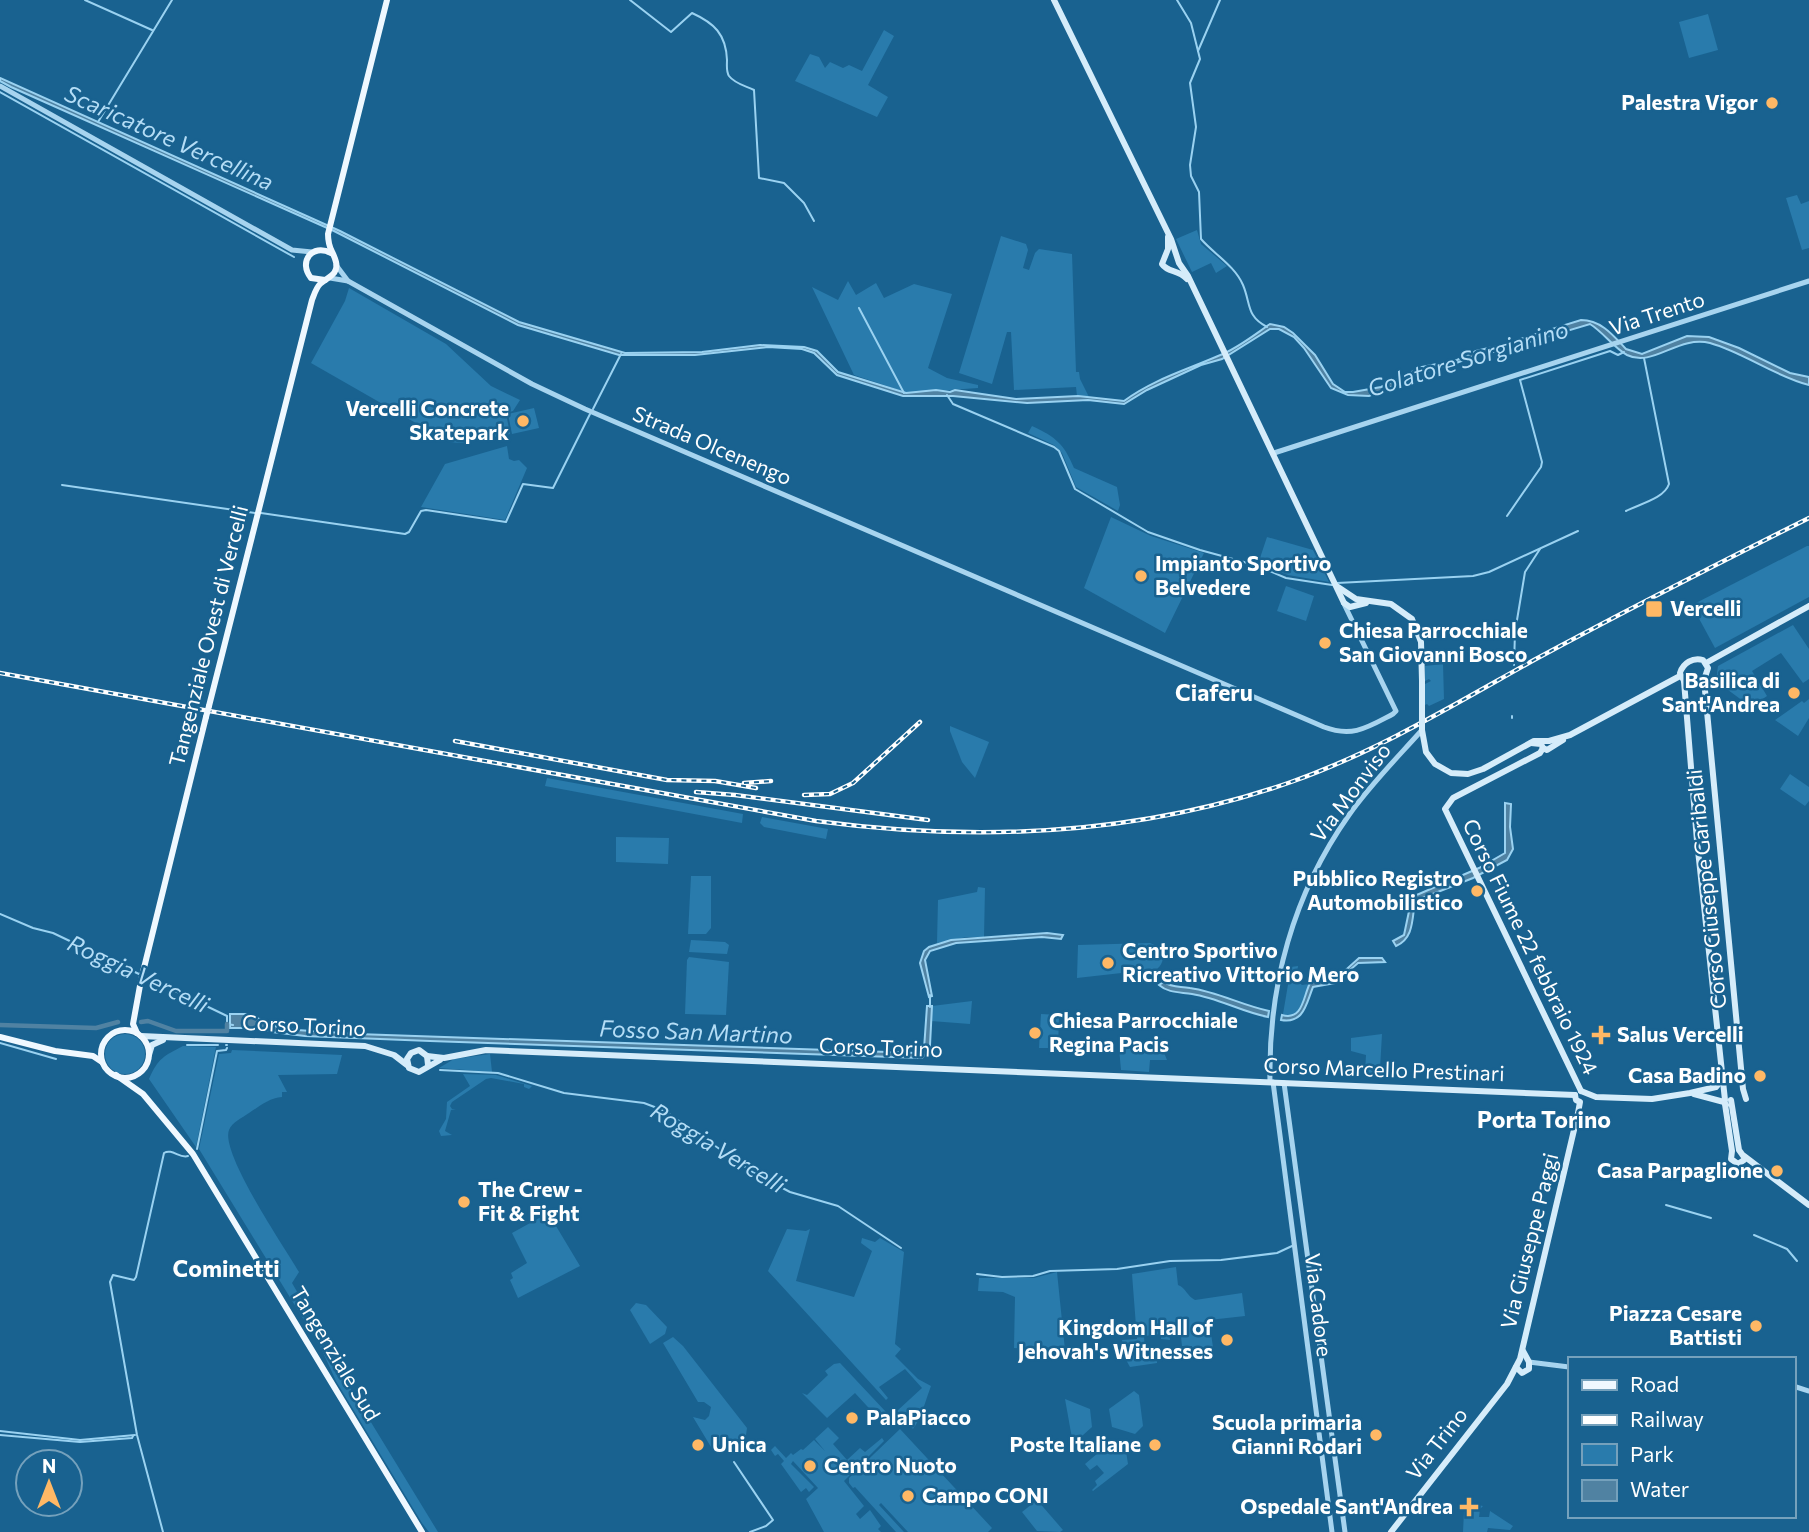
<svg xmlns="http://www.w3.org/2000/svg" width="1809" height="1532" font-family="Commissioner,sans-serif">
	<style>
		.green { fill: #297bac }
		.water { fill: #5082a2; stroke: #9ad2f1; stroke-width: 2 }
		.lines { fill: none; stroke-linecap: round; stroke-linejoin: round }
		.stream { stroke: #9ad2f1; stroke-width: 2 }
		.canal { stroke: #5082a2; stroke-width: 4.5 }
		.tertiary { stroke: #a7d4ef; stroke-width: 5 }
		.secondary { stroke: #d5ecfa; stroke-width: 6 }
		.primary { stroke: #eff8ff; stroke-width: 6 }
		.rail-casing { stroke: #fff; stroke-width: 4.5 }
		.rail { stroke: #196290; stroke-width: 2; stroke-dasharray: 5; stroke-linecap: butt }
		.secondary-bridge { stroke: #d5ecfa; stroke-width: 6 }
		.primary-bridge { stroke: #eff8ff; stroke-width: 6 }
		.poi-dot { fill: #ffb865; stroke: #196290; stroke-width: 2.5 }
		.labels { text-anchor: middle; stroke-width: 5; stroke-linejoin: round; paint-order: stroke }
		.poi-label { font-size: 21px; font-weight: bold; fill: #fff; stroke: #196290; text-anchor: end }
		.street-label { font-size: 21px; fill: #fff; stroke: #196290 }
		.water-label { font-size: 23px; font-style: italic; fill: #b4ddf6; stroke: #196290 }
		.neighbourhood-label { font-size: 23px; font-weight: bold; fill: #fff; stroke: #196290 }
	</style>
	<rect width="100%" height="100%" fill="#196290"/>
	<g class="green">
		<polygon points="1708,14 1718,50 1689,58 1679,22"/>
		<polygon points="884,30 894,36 868,85 888,97 877,117 795,81 810,54 819,57 825,68 830,62 843,68 849,65 862,71"/>
		<polygon points="1797,195 1801,204 1809,201 1809,248 1802,250 1786,198"/>
		<polygon points="1197,230 1201,244 1227,266 1216,273 1211,263 1192,272 1176,239"/>
		<polygon points="1001,236 1026,244 1028,250 1023,268 1029,270 1035,253 1039,249 1072,254 1076,372 1079,372 1080,379 1089,397 1077,396 1076,387 1014,390 1011,332 1007,332 992,384 959,373"/>
		<polygon points="848,281 856,295 876,283 884,298 914,284 952,294 928,368 947,378 978,385 978,388 908,393 854,375 812,287 838,300"/>
		<polygon points="349,288 446,344 491,386 520,400 513,411 506,413 510,434 461,443 449,442 311,363 345,301"/>
		<polygon points="534,408 539,428 512,434 508,414"/>
		<path d="M1032,426C1056,437 1064,444 1074,468L1117,487L1120,505L1118,511L1076,487L1062,453L1054,445L1028,433Z"/>
		<polygon points="507,446 509,459 514,461 519,460 527,468 505,520 421,507 445,464"/>
		<polygon points="1111,517 1151,536 1204,553 1165,633 1084,588"/>
		<polygon points="1267,537 1313,550 1329,582 1288,575 1258,564"/>
		<polygon points="1807,546 1809,546 1809,597 1715,648 1696,613 1696,603"/>
		<polygon points="1286,586 1314,596 1306,621 1277,611"/>
		<polygon points="1793,625 1809,649 1809,679 1803,683 1781,653 1752,671 1767,696 1751,707 1716,681 1718,666"/>
		<polygon points="1443,664 1444,699 1429,706 1427,704 1425,705 1425,684 1431,681 1429,679 1425,681 1425,666"/>
		<polygon points="1809,699 1809,718 1798,736 1775,720 1802,701 1804,703"/>
		<polygon points="950,726 989,742 975,778 962,762 950,731"/>
		<polygon points="1790,774 1809,787 1809,801 1805,806 1780,789"/>
		<polygon points="547,778 743,814 742,823 545,786"/>
		<polygon points="762,817 828,829 826,839 764,827 760,823"/>
		<polygon points="616,837 669,838 668,864 616,862"/>
		<polygon points="691,876 711,876 711,928 706,934 688,934"/>
		<polygon points="978,887 985,888 984,937 967,937 937,943 938,900 977,892"/>
		<polygon points="691,940 725,942 729,945 727,954 689,952"/>
		<path d="M1150,943L1161,948C1164,956 1164,963 1157,969L1077,978L1078,945Z"/>
		<polygon points="689,957 729,962 726,1015 685,1014 687,960"/>
		<polygon points="1298,966 1296,980 1302,985 1309,984 1303,1003 1294,1016 1286,1016 1283,1014 1291,967"/>
		<polygon points="972,1001 970,1024 931,1021 932,1006"/>
		<polygon points="1041,1014 1059,1015 1058,1048 1039,1048"/>
		<polygon points="1382,1034 1380,1069 1377,1069 1376,1075 1365,1073 1366,1055 1351,1051 1351,1038"/>
		<circle cx="125" cy="1054" r="20"/>
		<polygon points="1125,1044 1161,1045 1167,1060 1150,1060 1149,1072 1121,1070 1119,1048 1125,1049"/>
		<path d="M183,1046L216,1047L196,1147L149,1079C158,1058 164,1056 183,1046Z"/>
		<path d="M232,1050L342,1055L337,1074L278,1075L287,1092H282V1097C269,1098 260,1106 249,1113C242,1118 232,1122 229,1130C220,1153 285,1248 299,1272L292,1283L314,1321L311,1324L438,1532H429L422,1523L336,1381L321,1348L199,1149L219,1054L231,1053Z"/>
		<polygon points="490,1054 492,1072 439,1068 454,1059"/>
		<polygon points="463,1074 496,1075 532,1086 529,1089 524,1087 524,1084 491,1078 486,1079 452,1102 450,1106 452,1109 456,1109 451,1110 445,1131 452,1135 441,1136 439,1131 446,1119 447,1102 470,1086"/>
		<polygon points="550,1212 559,1224 556,1226 580,1266 518,1298 510,1280 513,1278 511,1273 527,1263 512,1233"/>
		<path d="M787,1229L806,1231L810,1229L796,1281L854,1297L872,1251L861,1243L862,1238L875,1242L880,1238L904,1252L895,1344L901,1349L895,1356L918,1379L931,1386C926,1399 921,1419 913,1429L897,1411L922,1388L905,1369L879,1387L888,1398L886,1400L768,1271Z"/>
		<path d="M1176,1267L1178,1285C1186,1288 1187,1296 1195,1300L1242,1293L1245,1316L1209,1320L1214,1354L1197,1356L1194,1359L1190,1360L1189,1350L1192,1349V1346H1182L1180,1328L1169,1329L1170,1340L1161,1339V1334L1144,1336L1145,1353L1151,1356L1162,1352V1359L1157,1360V1363L1130,1367L1125,1358L1122,1340L1137,1339L1132,1274Z"/>
		<polygon points="1057,1272 1065,1350 1014,1348 1015,1297 1003,1292 978,1291 979,1278 1034,1278"/>
		<polygon points="636,1303 646,1305 667,1327 665,1334 650,1344 630,1310"/>
		<polygon points="673,1337 683,1346 747,1428 746,1435 722,1448 719,1444 714,1448 714,1452 693,1417 705,1420 709,1416 711,1407 704,1402 698,1402 663,1343"/>
		<polygon points="840,1363 886,1412 878,1418 855,1393 827,1418 802,1393 807,1395 828,1375 825,1371 834,1364"/>
		<polygon points="1134,1391 1139,1395 1143,1426 1135,1434 1112,1427 1109,1409"/>
		<polygon points="1065,1399 1090,1409 1092,1427 1073,1444"/>
		<polygon points="828,1427 839,1438 833,1444 847,1460 860,1448 865,1452 882,1438 884,1441 844,1481 864,1506 856,1514 860,1519 870,1510 881,1526 878,1529 881,1532 824,1532 806,1499 818,1488 793,1461 791,1464 814,1487 809,1492 806,1488 801,1492 781,1464 784,1461 778,1454 775,1456 771,1450 775,1446 786,1458 791,1453 793,1455 801,1449 803,1450 814,1440 825,1451 815,1439"/>
		<polygon points="900,1429 992,1528 988,1532 908,1532 881,1503 879,1505 904,1532 896,1532 855,1487 853,1488 849,1483 849,1478"/>
		<polygon points="1105,1441 1125,1445 1128,1464 1093,1491 1092,1490 1097,1485 1095,1481 1104,1473 1097,1465 1090,1470 1085,1464 1098,1453 1095,1450"/>
		<polygon points="1037,1500 1063,1530 1060,1532 1037,1531 1022,1512"/>
		<polygon points="1473,1504 1483,1506 1480,1509 1479,1517 1489,1517 1490,1511 1513,1526 1510,1530 1488,1528 1487,1532 1463,1532 1464,1511"/>
	</g>
	<g class="water">
		<path d="M0,78L340,231L519,322L625,353L702,352L760,345L804,347L817,351L838,372L906,393L936,390L950,392L955,390L1016,399L1078,396L1124,401C1152,380 1186,370 1218,356C1237,349 1254,335 1270,324L1284,327L1293,333L1315,355L1333,384L1345,392H1353L1381,387L1422,367L1457,360L1476,351L1501,345L1581,320C1601,320 1613,335 1626,349L1642,354L1687,336L1709,337L1739,348L1790,373L1809,377V385C1774,376 1745,353 1710,343C1678,335 1653,368 1627,355C1614,348 1603,332 1590,324L1503,350L1477,355L1451,365L1417,373L1408,381L1369,396L1348,395L1331,388L1304,348L1294,337L1279,329H1270L1222,359L1201,365L1147,390L1124,404L1088,400L1027,403L953,396H903L837,375L814,353L802,349L768,347L695,355H619L518,325L334,231L11,87L0,81Z"/>
		<path d="M1505,803L1511,804L1510,827L1513,849L1507,860L1473,878L1415,901C1412,919 1414,938 1396,946L1393,941L1404,935L1412,897L1479,868L1505,853Z"/>
		<polygon points="1047,933 1063,935 1061,939 1042,937 956,943 930,951 925,960 932,996 929,997 920,963 924,951 929,947 951,940"/>
		<path d="M1359,958H1382L1385,962L1358,963L1335,983L1313,987C1306,1004 1304,1024 1281,1020L1282,1015C1303,1021 1303,997 1310,983L1338,977Z"/>
		<path d="M1164,982C1172,988 1180,986 1190,988C1218,992 1241,1005 1269,1011L1268,1017C1242,1012 1218,998 1192,994C1180,992 1168,993 1159,985Z"/>
		<polygon points="927,1006 932,1006 930,1045 929,1051 922,1058 430,1041 305,1036 272,1032 260,1028 230,1028 230,1014 248,1014 282,1029 357,1034 917,1053 924,1049"/>
	</g>
	<g class="lines">
		<g class="stream">
			<polyline points="85,0 152,30"/>
			<path d="M630,0L671,32L692,13C714,23 726,34 727,60C727,66 726,71 729,76C735,84 746,86 754,90L759,178L784,183L804,203L814,221"/>
			<path d="M1177,0L1191,23L1200,59L1190,83L1196,127L1190,165L1191,176L1199,192L1201,239C1214,254 1235,266 1243,285C1251,304 1246,316 1267,327"/>
			<polyline points="1198,51 1220,0"/>
			<polyline points="0,92 294,257"/>
			<polyline points="98,122 172,0"/>
			<polyline points="859,308 904,393"/>
			<polyline points="947,395 953,404 1054,447 1059,451 1075,489 1148,532 1200,550 1255,565 1286,578 1332,585"/>
			<polyline points="593,409 621,354"/>
			<polyline points="62,485 255,513"/>
			<path d="M1626,511C1639,504 1664,499 1669,484L1644,358"/>
			<polyline points="261,513 405,534 409,532 421,511 426,510 506,522 523,484 553,488 590,414"/>
			<polyline points="1507,516 1541,467 1542,462 1520,380 1610,351 1618,355 1624,352"/>
			<polyline points="1337,583 1473,576 1489,572 1578,531"/>
			<polyline points="1514,665 1515,632 1525,572 1540,549"/>
			<polyline points="1512,718 1512,716"/>
			<polyline points="0,914 33,928 53,933 139,974"/>
			<polyline points="144,976 227,1016 227,1024 233,1025"/>
			<polyline points="930,1007 930,995"/>
			<polyline points="0,1043 56,1059"/>
			<polyline points="187,1045 218,1045"/>
			<polyline points="226,1045 227,1045"/>
			<polyline points="440,1070 498,1073 564,1093 644,1103 665,1111 754,1173 790,1192 838,1206 901,1248"/>
			<polyline points="197,1149 217,1051 226,1050 227,1048"/>
			<polyline points="1666,1205 1711,1218"/>
			<polyline points="1754,1235 1787,1249 1797,1261"/>
			<polyline points="977,1274 1002,1277 1033,1276 1050,1271 1117,1269 1170,1261 1221,1260 1277,1253 1292,1246"/>
			<polyline points="0,1431 80,1440 135,1435"/>
			<polyline points="0,1435 80,1442 132,1438 133,1436"/>
			<polyline points="734,1462 773,1520 766,1526 750,1532"/>
			<path d="M163,1532L137,1435L110,1282L113,1275L134,1280L136,1277L164,1153C172,1148 180,1159 188,1156"/>
		</g>
		<g class="canal">
			<polyline points="141,1022 148,1021 176,1031 227,1031 227,1024"/>
			<polyline points="0,1025 96,1028 118,1022"/>
		</g>
		<g class="tertiary">
			<polyline points="0,86 292,250 312,252"/>
			<polyline points="336,265 348,281"/>
			<path d="M330,278L348,281L532,384L585,409L1324,727C1353,738 1368,727 1393,714L1396,711L1345,606"/>
			<polyline points="1274,453 1809,281"/>
			<path d="M1270,1082C1268,986 1293,894 1349,815C1370,785 1397,758 1422,730"/>
			<polyline points="1273,1082 1332,1532"/>
			<polyline points="1284,1083 1345,1532"/>
			<polyline points="1529,1362 1569,1367"/>
			<polyline points="1793,1386 1809,1391"/>
		</g>
		<g class="secondary">
			<polyline points="1054,0 1171,239 1179,263 1188,276 1344,603"/>
			<path d="M1168,237V249L1162,264C1168,273 1178,269 1187,279"/>
			<polyline points="1338,587 1356,599 1391,604 1412,619 1421,642 1422,681"/>
			<polyline points="1344,603 1350,607 1366,603"/>
			<polyline points="1706,663 1809,606"/>
			<polyline points="1684,681 1696,684 1704,680"/>
			<polyline points="1422,730 1426,752 1435,764 1451,773 1468,774 1483,769 1534,741 1549,741 1570,735 1680,676"/>
			<polyline points="1531,743 1541,744 1543,748 1547,750 1563,740"/>
			<polyline points="1543,748 1540,753 1453,798 1445,809 1581,1091"/>
			<polyline points="141,1036 365,1046 394,1055 407,1065"/>
			<polyline points="149,1055 152,1045 163,1040"/>
			<polyline points="427,1056 444,1058 486,1050 1575,1095"/>
			<polyline points="428,1065 427,1056 419,1050 411,1053 407,1059 409,1068 419,1072 440,1060"/>
			<polyline points="1581,1091 1596,1097 1652,1099 1690,1093 1716,1087 1721,1081"/>
			<polyline points="1694,1094 1724,1102 1726,1105"/>
			<path d="M1725,1100L1697,841L1684,681L1680,673C1683,663 1693,657 1703,660L1708,668L1704,680L1743,1089L1746,1099"/>
			<polyline points="1731,1100 1739,1150 1744,1157"/>
			<polyline points="1725,1104 1732,1151 1731,1159 1738,1164 1744,1160"/>
			<polyline points="1744,1156 1809,1205"/>
			<polyline points="1516,1367 1522,1373 1529,1369 1529,1362 1523,1351"/>
			<polyline points="1391,1532 1507,1384 1520,1359 1578,1113 1580,1102 1576,1100 1575,1095"/>
		</g>
		<g class="primary">
			<path d="M325,280L311,278C298,262 312,243 331,253"/>
			<path d="M209,706L312,300C314,295 316,288 320,284C327,277 339,275 336,262C333,250 328,250 328,234L387,0"/>
			<circle cx="125" cy="1054" r="24"/>
			<polyline points="137,1033 133,1024 141,980 206,717"/>
			<polyline points="0,1037 55,1051 93,1056 102,1062"/>
			<polyline points="116,1075 143,1094 193,1154 422,1532"/>
		</g>
		<defs>
			<g id="rail">
				<path d="M0,673L816,821C975,842 1138,836 1291,782C1376,752 1455,704 1534,660C1625,611 1717,564 1809,518"/>
				<polyline points="455,741 667,780 715,781 756,788"/>
				<polyline points="744,783 771,781"/>
				<polyline points="696,792 735,795 928,820"/>
				<polyline points="804,795 830,794 853,783 920,722"/>
			</g>
		</defs>
		<use href="#rail" class="rail-casing"/>
		<use href="#rail" class="rail"/>
		<polyline class="secondary-bridge" points="1422,681 1422,730"/>
		<polyline class="primary-bridge" points="206,717 209,706"/>
	</g>
	<g class="poi-dot">
		<circle cx="1772" cy="103" r="7"/>
		<circle cx="523" cy="421" r="7"/>
		<circle cx="1141" cy="576" r="7"/>
		<rect x="1645" y="600" width="18" height="18" rx="3.5"/>
		<circle cx="1325" cy="643" r="7"/>
		<circle cx="1794" cy="693" r="7"/>
		<circle cx="1477" cy="891" r="7"/>
		<circle cx="1108" cy="963" r="7"/>
		<circle cx="1035" cy="1033" r="7"/>
		<path d="M1597.5 1024.5h7v7h7v7h-7v7h-7v-7h-7v-7h7z"/>
		<circle cx="1760" cy="1076" r="7"/>
		<circle cx="1777" cy="1171" r="7"/>
		<circle cx="464" cy="1202" r="7"/>
		<circle cx="1756" cy="1326" r="7"/>
		<circle cx="1227" cy="1340" r="7"/>
		<circle cx="852" cy="1418" r="7"/>
		<circle cx="1376" cy="1435" r="7"/>
		<circle cx="698" cy="1445" r="7"/>
		<circle cx="1155" cy="1445" r="7"/>
		<circle cx="810" cy="1466" r="7"/>
		<circle cx="908" cy="1496" r="7"/>
		<path d="M1465.5 1496.5h7v7h7v7h-7v7h-7v-7h-7v-7h7z"/>
	</g>
	<g class="labels">
		<g class="poi-label">
			<text x="1758" y="110">Palestra Vigor</text>
			<text x="509" y="416">Vercelli Concrete<tspan x="509" dy="24">Skatepark</tspan></text>
			<text x="1155" y="571" text-anchor="start">Impianto Sportivo<tspan x="1155" dy="24">Belvedere</tspan></text>
			<text x="1670" y="616" text-anchor="start">Vercelli</text>
			<text x="1339" y="638" text-anchor="start">Chiesa Parrocchiale<tspan x="1339" dy="24">San Giovanni Bosco</tspan></text>
			<text x="1780" y="688">Basilica di<tspan x="1780" dy="24">Sant'Andrea</tspan></text>
			<text x="1463" y="886">Pubblico Registro<tspan x="1463" dy="24">Automobilistico</tspan></text>
			<text x="1122" y="958" text-anchor="start">Centro Sportivo<tspan x="1122" dy="24">Ricreativo Vittorio Mero</tspan></text>
			<text x="1049" y="1028" text-anchor="start">Chiesa Parrocchiale<tspan x="1049" dy="24">Regina Pacis</tspan></text>
			<text x="1617" y="1042" text-anchor="start">Salus Vercelli</text>
			<text x="1746" y="1083">Casa Badino</text>
			<text x="1763" y="1178">Casa Parpaglione</text>
			<text x="478" y="1197" text-anchor="start">The Crew -<tspan x="478" dy="24">Fit &amp; Fight</tspan></text>
			<text x="1742" y="1321">Piazza Cesare<tspan x="1742" dy="24">Battisti</tspan></text>
			<text x="1213" y="1335">Kingdom Hall of<tspan x="1213" dy="24">Jehovah's Witnesses</tspan></text>
			<text x="866" y="1425" text-anchor="start">PalaPiacco</text>
			<text x="1362" y="1430">Scuola primaria<tspan x="1362" dy="24">Gianni Rodari</tspan></text>
			<text x="712" y="1452" text-anchor="start">Unica</text>
			<text x="1141" y="1452">Poste Italiane</text>
			<text x="824" y="1473" text-anchor="start">Centro Nuoto</text>
			<text x="922" y="1503" text-anchor="start">Campo CONI</text>
			<text x="1453" y="1514">Ospedale Sant'Andrea</text>
		</g>
		<g class="street-label">
			<text transform="translate(1657 314) rotate(-18)" y="7">Via Trento</text>
			<text transform="translate(712 446) rotate(23)" y="7">Strada Olcenengo</text>
			<text transform="translate(209 636) rotate(-76)" y="7">Tangenziale Ovest di Vercelli</text>
			<text transform="translate(1351 793) rotate(-53)" y="7">Via Monviso</text>
			<text transform="translate(1707 889) rotate(-96)" y="7">Corso Giuseppe Garibaldi</text>
			<text transform="translate(1530 947) rotate(64)" y="7">Corso Fiume 22 febbraio 1924</text>
			<text transform="translate(304 1026) rotate(3)" y="7">Corso Torino</text>
			<text transform="translate(881 1048) rotate(2)" y="7">Corso Torino</text>
			<text transform="translate(1384 1070) rotate(2)" y="7">Corso Marcello Prestinari</text>
			<text transform="translate(1530 1241) rotate(-76)" y="7">Via Giuseppe Paggi</text>
			<text transform="translate(1318 1305) rotate(83)" y="7">Via Cadore</text>
			<text transform="translate(335 1354) rotate(59)" y="7">Tangenziale Sud</text>
			<text transform="translate(1437 1444) rotate(-52)" y="7">Via Trino</text>
		</g>
		<g class="water-label">
			<text transform="translate(169 138) rotate(24)" y="8">Scaricatore Vercellina</text>
			<text transform="translate(1468 359) rotate(-17)" y="8">Colatore Sorgianino</text>
			<text transform="translate(138 974) rotate(25)" y="8">Roggia Vercelli</text>
			<text transform="translate(696 1032) rotate(2)" y="8">Fosso San Martino</text>
			<text transform="translate(718 1148) rotate(31)" y="8">Roggia Vercelli</text>
		</g>
		<g class="neighbourhood-label">
			<text x="1214" y="701">Ciaferu</text>
			<text x="1544" y="1128">Porta Torino</text>
			<text x="226" y="1277">Cominetti</text>
		</g>
	</g>
	<rect x="1568" y="1357" width="228" height="161" fill="#196290" stroke="#75a1bc" stroke-width="2"/>
	<rect x="1582" y="1380" width="35" height="10" fill="#eff8ff" stroke="#75a1bc" stroke-width="2"/>
	<text x="1630" y="1392" font-size="21" fill="#ffffff">Road</text>
	<rect x="1582" y="1415" width="35" height="10" fill="#ffffff" stroke="#75a1bc" stroke-width="2"/>
	<text x="1630" y="1427" font-size="21" fill="#ffffff">Railway</text>
	<rect x="1582" y="1444" width="35" height="21" fill="#297bac" stroke="#75a1bc" stroke-width="2"/>
	<text x="1630" y="1462" font-size="21" fill="#ffffff">Park</text>
	<rect x="1582" y="1480" width="35" height="21" fill="#5082a2" stroke="#75a1bc" stroke-width="2"/>
	<text x="1630" y="1497" font-size="21" fill="#ffffff">Water</text>
	<g transform="translate(49 1483)"><circle r="33" fill="#196290" stroke="#75a1bc" stroke-width="2"/>
	<path d="M0-5L12 26L0 18L-12 26Z" fill="#ffb865"/>
	<text y="-10" font-size="19" font-weight="bold" text-anchor="middle" fill="#ffffff">N</text>
	</g>
</svg>
